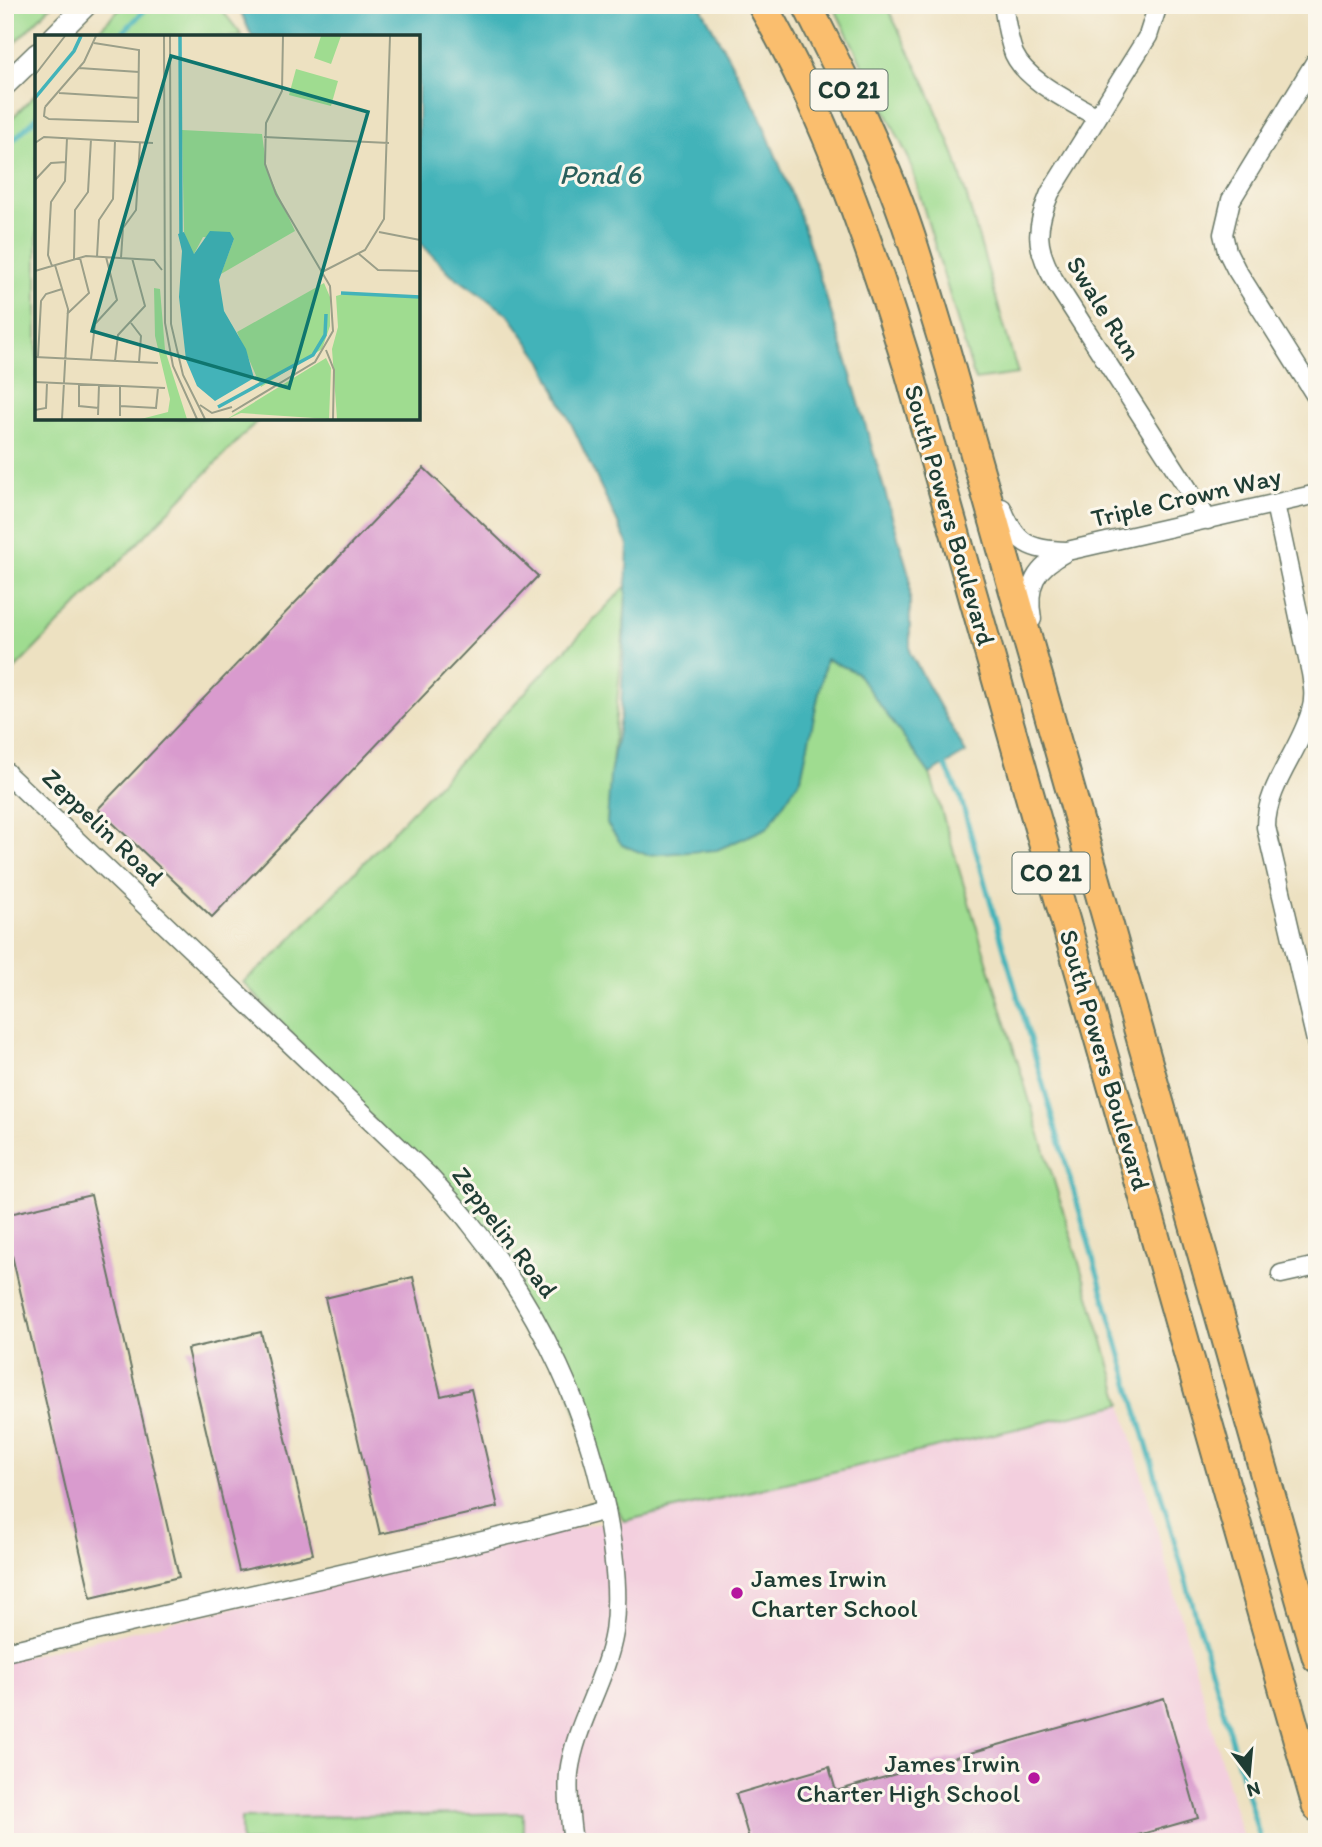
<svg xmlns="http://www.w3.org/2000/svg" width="1322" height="1847" font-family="Itim,sans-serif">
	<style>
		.built { fill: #f3cfde }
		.green { fill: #9fdc90; stroke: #5f8c62; stroke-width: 2 }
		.water { fill: #43b3b9; stroke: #317876; stroke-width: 2 }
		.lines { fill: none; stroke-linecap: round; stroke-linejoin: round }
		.stream { stroke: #43b3b9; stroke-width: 5 }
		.building { fill: #d99bce }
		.minor-casing { stroke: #677665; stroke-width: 21 }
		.tertiary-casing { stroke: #677665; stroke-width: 24 }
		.trunk-casing { stroke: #677665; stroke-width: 32 }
		.minor { stroke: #fff; stroke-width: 18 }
		.tertiary { stroke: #fff; stroke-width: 21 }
		.trunk { stroke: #fabe6e; stroke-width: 28 }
		.poi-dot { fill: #b5179e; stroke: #fbf7ec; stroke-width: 2.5 }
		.labels { text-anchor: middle; stroke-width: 6; stroke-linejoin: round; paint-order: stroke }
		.shield { fill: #fbf7ec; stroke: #61756b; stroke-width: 2 }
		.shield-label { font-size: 24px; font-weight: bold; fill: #1f3d34 }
		.street-label { font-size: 26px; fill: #1f3d34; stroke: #fbf7ec }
		.poi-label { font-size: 26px; fill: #1f3d34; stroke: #fbf7ec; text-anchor: start }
		.water-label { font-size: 28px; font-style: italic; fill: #2a605c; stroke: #fbf7ec }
		.inset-river { fill: none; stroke: #43b3b9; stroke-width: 3.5 }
		.inset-road { fill: none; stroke: #9b9f89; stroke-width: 2 }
		.view { fill: #0f766e; fill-opacity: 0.15; stroke: #0f766e; stroke-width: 3.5 }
		.inset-edge { fill: none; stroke: #1f3d34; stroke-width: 3.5 }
	</style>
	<rect width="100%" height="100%" fill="#fbf7ec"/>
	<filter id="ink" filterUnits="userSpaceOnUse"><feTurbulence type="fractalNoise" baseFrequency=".0143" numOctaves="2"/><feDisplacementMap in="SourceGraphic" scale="14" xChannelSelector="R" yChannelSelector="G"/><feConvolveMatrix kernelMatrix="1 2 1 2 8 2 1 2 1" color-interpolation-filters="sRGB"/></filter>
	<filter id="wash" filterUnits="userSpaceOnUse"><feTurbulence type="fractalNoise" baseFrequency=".00686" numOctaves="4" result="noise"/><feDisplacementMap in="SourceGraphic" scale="28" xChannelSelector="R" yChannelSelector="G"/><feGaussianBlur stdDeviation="1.57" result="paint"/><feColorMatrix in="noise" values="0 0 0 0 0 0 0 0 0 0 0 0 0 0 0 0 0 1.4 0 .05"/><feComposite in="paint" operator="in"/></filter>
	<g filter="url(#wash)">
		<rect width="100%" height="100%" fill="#ede1c1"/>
		<polygon class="built" points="1122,1404 1244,1842 5,1842 5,1661 593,1524 624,1521"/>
		<g class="green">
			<polygon points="5,5 52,5 5,53"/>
			<polygon points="124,5 218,5 243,37 92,37"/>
			<polygon points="833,5 886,5 925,83 955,156 1018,374 975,380 909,159"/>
			<polygon points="37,93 37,418 260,418 5,679 5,125"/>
			<polygon points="627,585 607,823 801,778 826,659 856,672 930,774 1122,1404 624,1521 597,1470 567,1385 470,1222 243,982 275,956"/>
			<polygon points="523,1813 523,1842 241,1842 241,1818"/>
		</g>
		<polygon class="water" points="238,5 700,5 759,114 799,213 847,362 910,578 910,653 966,753 930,774 856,672 826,659 801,778 767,828 717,850 647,855 622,845 607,824 610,775 621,713 628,545 542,361 508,314 451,274 418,241 418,37 252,37"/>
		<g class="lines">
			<g class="stream">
				<polyline points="118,37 150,5"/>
				<polyline points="5,148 37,117"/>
				<polyline points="943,761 960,796 1261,1842"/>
			</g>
		</g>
		<g id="blocks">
			<g class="building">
				<polygon points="424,468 538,576 212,917 98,809"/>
				<polygon points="91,1195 179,1577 91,1598 5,1225 5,1215"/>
				<polygon points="413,1277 441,1396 471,1389 498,1507 380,1534 325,1298"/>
				<polygon points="261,1332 313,1554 239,1571 187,1349"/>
				<polygon points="1164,1698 1198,1818 1114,1842 750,1842 736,1794 829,1767 836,1791"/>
			</g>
		</g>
	</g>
	<g filter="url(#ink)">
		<use href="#blocks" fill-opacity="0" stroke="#677665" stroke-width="2"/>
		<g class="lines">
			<defs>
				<g id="minor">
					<path d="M1003,5C1006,21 1008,39 1014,54C1027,82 1072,102 1097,117"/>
					<path d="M1158,5L1148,36L1050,193C1035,228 1035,247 1054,280L1208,520"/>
					<polyline points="1317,59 1231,200 1223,234 1227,251 1236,269 1317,398"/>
					<path d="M1275,504L1311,673C1313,686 1315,698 1311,711C1300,751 1266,786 1266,827L1317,1045"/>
					<path d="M1002,508C1016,544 1029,550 1067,551L1317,494"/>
					<path d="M1032,619C1026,585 1035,568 1066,552"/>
					<path d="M6,773L428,1175C442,1191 457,1206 470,1223C540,1310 591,1417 609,1527C615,1563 619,1596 614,1632C606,1681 575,1724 569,1773C567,1796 570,1820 573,1842"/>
					<polyline points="1281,1274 1317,1266"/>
					<polyline points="5,1652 530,1530 606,1510"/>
				</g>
				<g id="tertiary">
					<polyline points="54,37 86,5"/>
					<polyline points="5,85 37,54"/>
					<polyline points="5,773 5,774"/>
				</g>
				<g id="trunk">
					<path d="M762,5C828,119 869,242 908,367L1317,1807"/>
					<path d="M807,5C835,61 864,117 888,176C911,230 926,288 944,345L1317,1658"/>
				</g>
			</defs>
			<use href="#minor" class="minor-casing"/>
			<use href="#tertiary" class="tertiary-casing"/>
			<use href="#trunk" class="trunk-casing"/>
			<use href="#minor" class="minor"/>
			<use href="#tertiary" class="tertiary"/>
			<use href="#trunk" class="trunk"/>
		</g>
	</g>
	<g class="poi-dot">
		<circle cx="737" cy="1593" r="7"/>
		<circle cx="1034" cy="1778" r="7"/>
	</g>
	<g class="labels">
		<g class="shield">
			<rect x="810.5" y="69.5" width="77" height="41" rx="5"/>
			<rect x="1012.5" y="852.5" width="77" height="41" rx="5"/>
		</g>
		<g class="shield-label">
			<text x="849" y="98">CO 21</text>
			<text x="1051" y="881">CO 21</text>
		</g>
		<g class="street-label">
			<text transform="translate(1104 308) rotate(58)" y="9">Swale Run</text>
			<text transform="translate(1186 497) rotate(-13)" y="9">Triple Crown Way</text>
			<text transform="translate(950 515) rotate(74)" y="9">South Powers Boulevard</text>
			<text transform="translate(103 827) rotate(44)" y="9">Zeppelin Road</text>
			<text transform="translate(1105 1060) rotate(74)" y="9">South Powers Boulevard</text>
			<text transform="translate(505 1232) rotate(53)" y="9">Zeppelin Road</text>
		</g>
		<g class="poi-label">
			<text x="751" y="1587">James Irwin<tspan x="751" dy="30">Charter School</tspan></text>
			<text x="1020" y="1772" text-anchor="end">James Irwin<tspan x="1020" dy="30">Charter High School</tspan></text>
		</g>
		<g class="water-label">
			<text x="600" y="184">Pond 6</text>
		</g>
	</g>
	<g transform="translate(35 35)">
		<rect width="385" height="385" fill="#ede1c1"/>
		<path d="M286,1H306L296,29L279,23ZM261,34L303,46L296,71L254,60ZM147,95L227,99L232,136L260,196L186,239L199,204L168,202L159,219L156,216L149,197ZM289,248L295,262V291L287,314L226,352L202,297ZM119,253L125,254L130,315L152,384H106L133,377L135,364L120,301ZM312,258L385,263V384H302L297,314L303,292L301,261ZM291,323L296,333L294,384L206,378L192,384Z" fill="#9fdc90"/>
		<path d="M175,196L195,197L199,204L184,245L189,276L211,314L219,343L180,366L162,351L151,325L144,262L147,216L143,199L149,197L159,219Z" fill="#43b3b9"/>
		<path class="inset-river" d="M145,1L146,199M0,63L39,16L46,1M306,258L385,262M183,372L278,320L290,300L291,279"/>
		<path class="inset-road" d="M129,1L130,288L138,331L162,384M135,1L136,289L148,340L170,384M44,33L104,37M0,40L30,1M24,58L104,63M10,72L9,81L14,84L103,87L104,15L59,8M10,72L49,27L61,1M229,102L354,108M0,108L9,102L118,108M0,145L16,128L31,127M344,197L385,205M324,219L343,235L385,236M62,222L64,185L78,164L80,105M86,223L88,193L101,175L105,107M39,224L40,175L53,157L56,104M20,230L33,274L27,384M17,231L13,220L16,167L30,146L32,103M0,236L51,221L119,225L127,235M287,237L330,215L349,184L355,1M32,279L54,258L45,223M96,288L106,301L104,327M291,315L299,335L298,384M0,322L123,328M3,322L6,266L11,259L27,254M56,324L60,289L82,265L71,222M80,326L83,300L110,271L97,223M0,347L130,353M44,349V371L64,373M165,370L177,378L197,372M85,371L121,373L123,353M0,375L11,373L12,348M197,377L280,327L298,296L295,251L241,159L230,129L231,88L247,56L248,1M63,380L64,350M85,381V351"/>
		<path class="view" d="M136,21L333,77L254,353L57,296Z"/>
		<rect width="385" height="385" class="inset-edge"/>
	</g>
	<rect width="1322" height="1847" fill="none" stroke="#fbf7ec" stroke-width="28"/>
	<g transform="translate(1249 1774) rotate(164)" stroke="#fbf7ec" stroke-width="5" paint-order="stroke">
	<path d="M0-5L12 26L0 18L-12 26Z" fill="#1f3d34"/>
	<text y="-10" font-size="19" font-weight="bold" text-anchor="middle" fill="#1f3d34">N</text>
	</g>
</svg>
